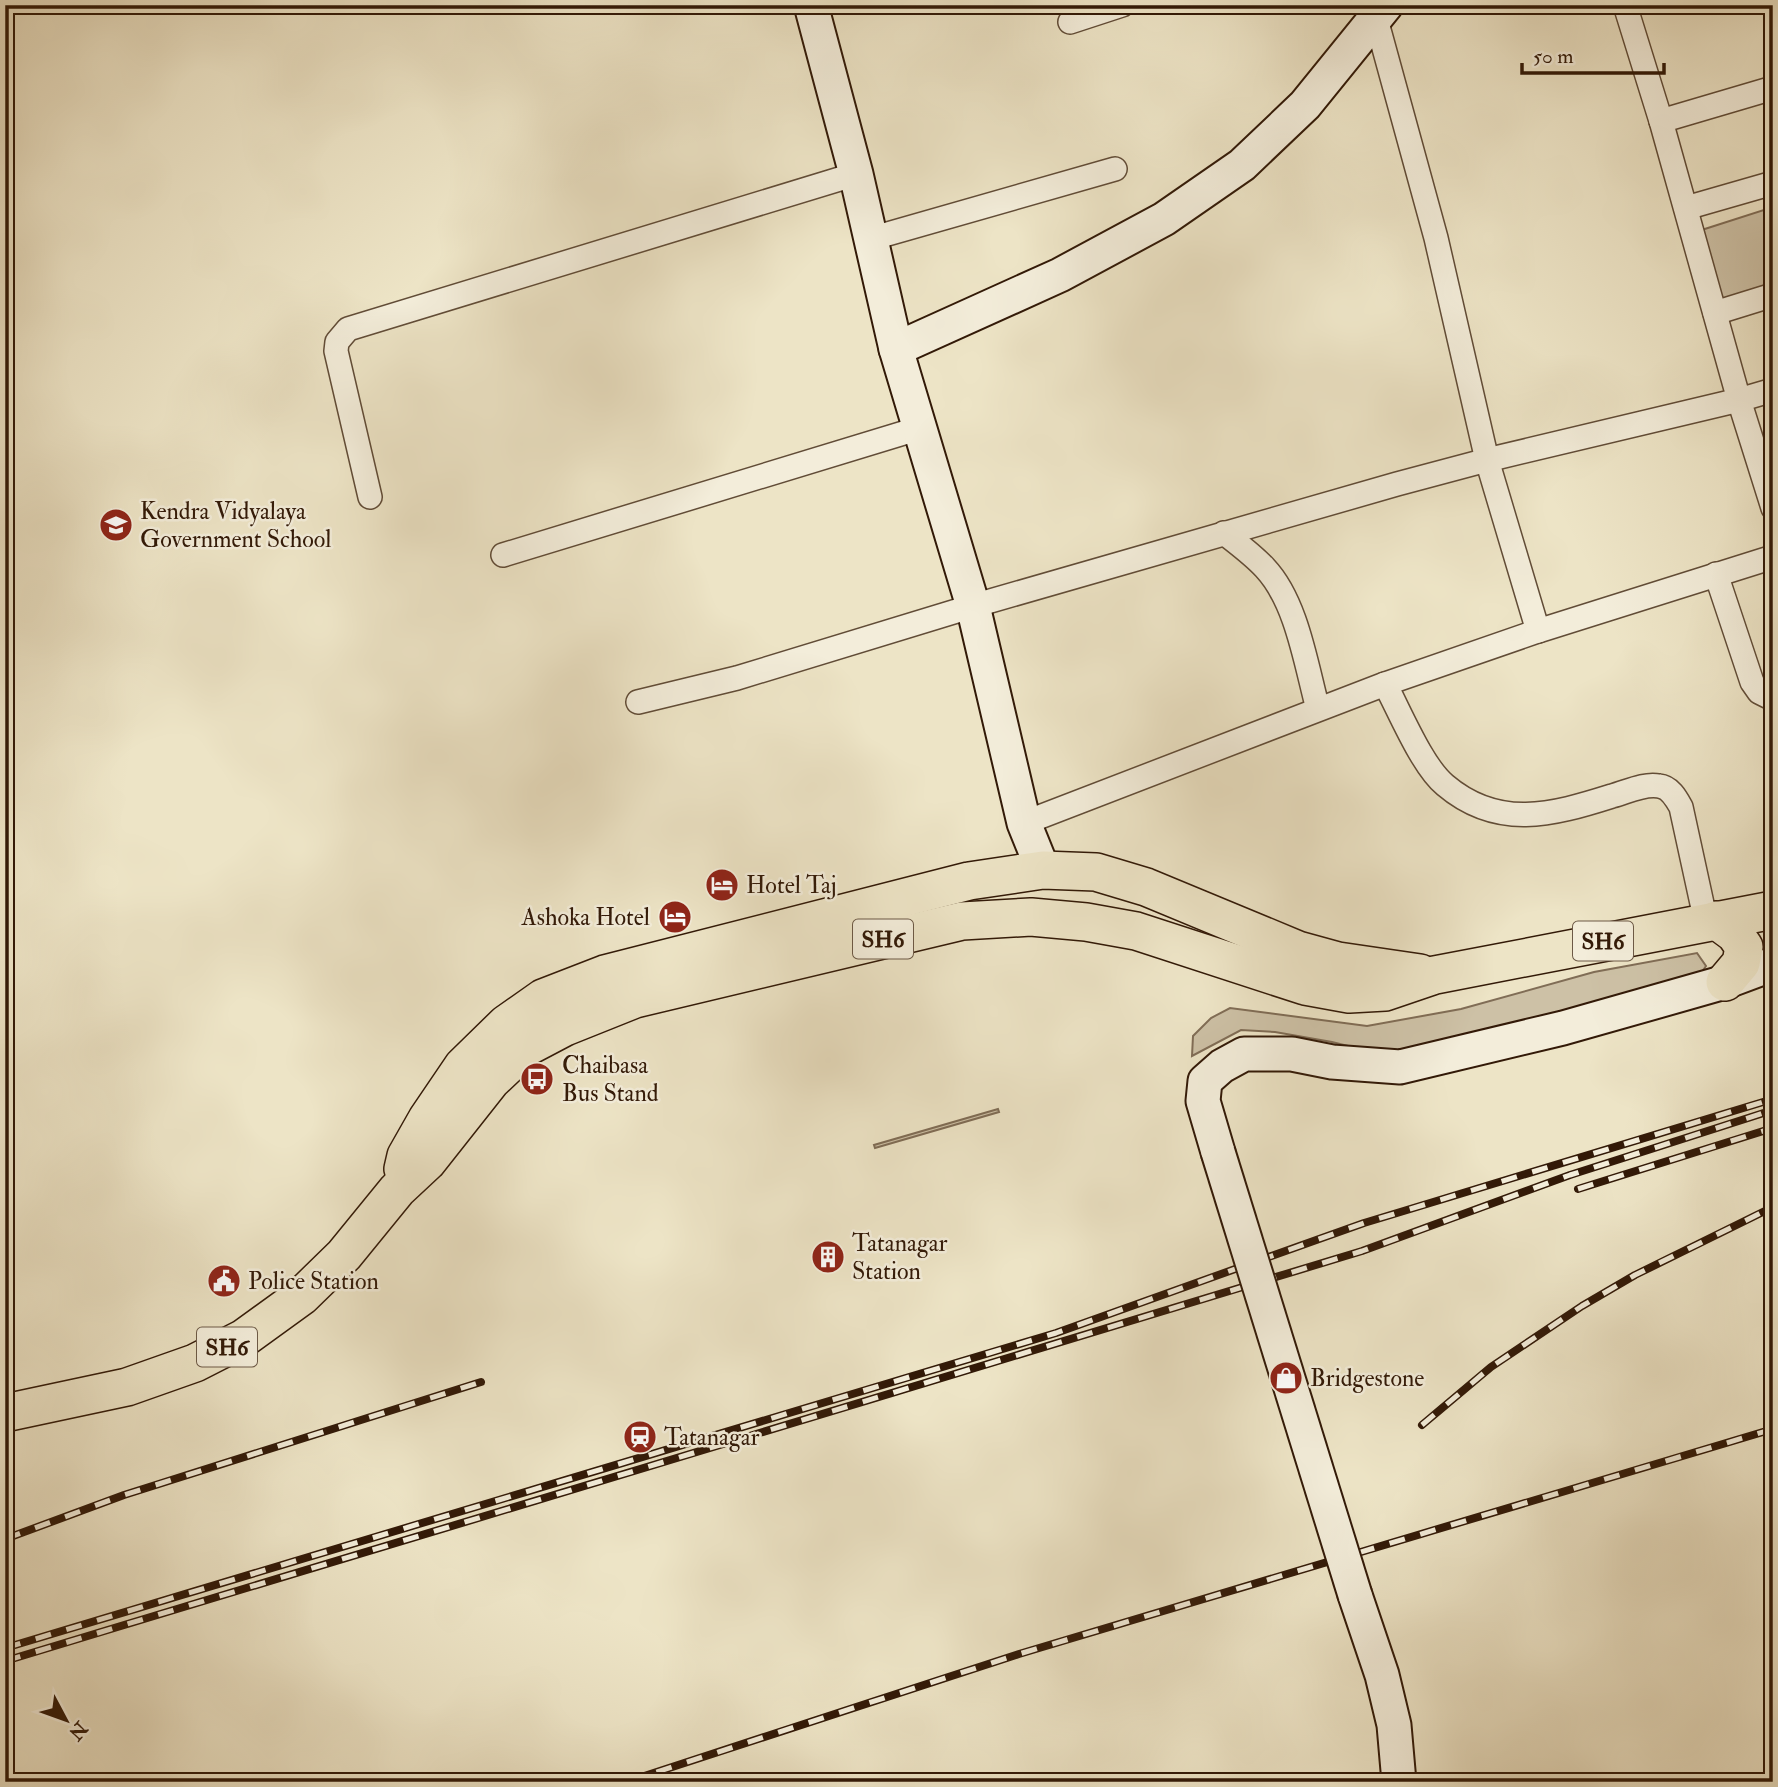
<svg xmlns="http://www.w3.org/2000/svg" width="1778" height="1787" font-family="'IM FELL Double Pica',serif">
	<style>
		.green { fill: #cdc1a6; stroke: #806d56; stroke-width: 2 }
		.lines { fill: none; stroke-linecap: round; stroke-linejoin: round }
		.street-casing { stroke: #614c37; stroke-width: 26 }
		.secondary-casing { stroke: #321907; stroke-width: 37 }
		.primary-casing { stroke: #321907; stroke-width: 40 }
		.street { stroke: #f3edda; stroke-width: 23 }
		.secondary { stroke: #f3edda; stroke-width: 33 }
		.primary { stroke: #ede4c6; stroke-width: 37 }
		.rail-casing { stroke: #321907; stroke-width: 8 }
		.rail { stroke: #f3edda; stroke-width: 5; stroke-dasharray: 16; stroke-linecap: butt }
		.secondary-bridge-casing { stroke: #321907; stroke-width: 37; stroke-linecap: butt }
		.secondary-bridge { stroke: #f3edda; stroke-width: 33 }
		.labels { text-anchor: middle; stroke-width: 5; stroke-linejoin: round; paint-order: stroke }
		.shield { fill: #f3edda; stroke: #6c5946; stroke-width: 2 }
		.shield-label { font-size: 23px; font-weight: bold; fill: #321907 }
		.poi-label { font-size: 24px; fill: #321907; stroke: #f3edda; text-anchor: start }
	</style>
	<rect width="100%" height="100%" fill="#ede4c6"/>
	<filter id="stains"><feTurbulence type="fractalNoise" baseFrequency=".00286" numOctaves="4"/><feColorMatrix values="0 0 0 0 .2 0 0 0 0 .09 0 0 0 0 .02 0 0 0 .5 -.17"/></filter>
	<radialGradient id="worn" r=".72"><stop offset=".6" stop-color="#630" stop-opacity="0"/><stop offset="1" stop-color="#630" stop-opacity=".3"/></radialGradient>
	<g class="green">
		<polygon points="1773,207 1773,303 1709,323 1683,236"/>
		<polygon points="1697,953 1706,966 1697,979 1388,1056 1332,1042 1275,1032 1241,1030 1192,1056 1193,1036 1211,1018 1230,1008 1367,1026 1461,1009 1594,972"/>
		<polygon points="998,1109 999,1112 875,1148 874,1145"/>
	</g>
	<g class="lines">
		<defs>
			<g id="street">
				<polyline points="1625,5 1661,121 1739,400 1773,508"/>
				<polyline points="1373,8 1436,238 1487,460 1538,631"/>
				<polyline points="1070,22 1122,5"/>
				<polyline points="1661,121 1773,88"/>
				<polyline points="1686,208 1773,183"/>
				<polyline points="870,239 1115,169"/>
				<polyline points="1715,313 1773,295"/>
				<polyline points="370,497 336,351 337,342 348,329 856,174"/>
				<path d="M1224,533C1238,544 1253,555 1265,568C1297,602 1306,665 1318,709"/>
				<polyline points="503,555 920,428"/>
				<polyline points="1716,574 1752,682 1759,692 1773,699"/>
				<path d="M1385,684C1400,712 1422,766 1445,785C1498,830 1552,815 1612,796C1627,792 1644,783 1659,786C1670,787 1676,798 1681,807L1706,922"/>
				<polyline points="638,702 737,678 973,606 1397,484 1487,460 1739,400 1773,390"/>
				<polyline points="1024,823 1385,684 1538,631 1773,557"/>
			</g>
			<g id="secondary">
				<polyline points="811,5 856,174 896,349 973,606 1024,823 1043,870"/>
				<polyline points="896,349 1060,275 1164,219 1242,165 1305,105 1386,5"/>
				<polyline points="1218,1152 1203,1101 1205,1081 1222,1066 1244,1054 1292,1054 1332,1062 1400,1067 1563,1028 1725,982 1773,964"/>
				<polyline points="1355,1595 1382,1675 1394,1725 1399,1782"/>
			</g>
			<g id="primary">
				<polyline points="1716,920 1735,934 1744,947 1741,963 1725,982"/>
				<polyline points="403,1169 406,1156 427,1119 463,1066 506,1024 543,998 605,974 969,881 1043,870 1096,872 1146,887 1298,950 1338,961 1420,973"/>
				<polyline points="5,1413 127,1387 195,1363 244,1338 302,1296 344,1255 397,1190 427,1162 491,1081 527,1047 565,1027 635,999 962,921 1031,917 1086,922 1136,931 1305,986 1349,994 1385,992 1435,975 1773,910"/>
			</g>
		</defs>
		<use href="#street" class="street-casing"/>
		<use href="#secondary" class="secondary-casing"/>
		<use href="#primary" class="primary-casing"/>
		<use href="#street" class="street"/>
		<use href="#secondary" class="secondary"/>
		<use href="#primary" class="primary"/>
		<defs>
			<g id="rail">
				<polyline points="1578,1189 1773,1128"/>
				<polyline points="1422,1425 1491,1367 1582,1306 1635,1275 1773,1207"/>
				<polyline points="5,1539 124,1495 481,1382"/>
				<polyline points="5,1648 1056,1333 1364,1223 1773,1099"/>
				<polyline points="5,1661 1362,1251 1570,1175 1773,1110"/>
				<polyline points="626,1782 1019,1654 1773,1429"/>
			</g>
		</defs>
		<use href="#rail" class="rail-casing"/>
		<use href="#rail" class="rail"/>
		<defs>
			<polyline id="secondary-bridge" points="1218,1152 1355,1595"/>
		</defs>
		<use href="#secondary-bridge" class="secondary-bridge-casing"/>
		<use href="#secondary-bridge" class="secondary-bridge"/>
	</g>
	<defs>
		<symbol id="school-disc" viewBox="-11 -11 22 22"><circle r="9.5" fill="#8f2418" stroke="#f3edda"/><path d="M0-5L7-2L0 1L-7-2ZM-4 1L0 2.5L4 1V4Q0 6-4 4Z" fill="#fff"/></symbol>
		<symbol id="hotel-disc" viewBox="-11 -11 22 22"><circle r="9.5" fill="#8f2418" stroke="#f3edda"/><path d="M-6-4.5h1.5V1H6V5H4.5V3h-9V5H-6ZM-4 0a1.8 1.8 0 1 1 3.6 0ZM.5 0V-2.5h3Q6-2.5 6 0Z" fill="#fff"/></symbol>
		<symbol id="bus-disc" viewBox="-11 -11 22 22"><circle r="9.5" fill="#8f2418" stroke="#f3edda"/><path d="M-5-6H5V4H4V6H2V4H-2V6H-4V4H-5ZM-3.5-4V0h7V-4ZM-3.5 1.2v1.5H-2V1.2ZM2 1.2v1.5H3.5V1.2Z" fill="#fff"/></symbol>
		<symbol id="building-disc" viewBox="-11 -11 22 22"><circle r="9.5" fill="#8f2418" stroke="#f3edda"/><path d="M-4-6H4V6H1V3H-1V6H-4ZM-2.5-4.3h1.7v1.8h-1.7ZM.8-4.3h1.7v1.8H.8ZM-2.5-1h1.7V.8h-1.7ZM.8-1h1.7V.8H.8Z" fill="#fff"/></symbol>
		<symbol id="civic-disc" viewBox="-11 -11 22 22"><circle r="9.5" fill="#8f2418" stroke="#f3edda"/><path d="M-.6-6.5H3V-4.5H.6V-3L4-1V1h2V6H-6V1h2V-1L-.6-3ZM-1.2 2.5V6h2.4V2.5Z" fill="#fff"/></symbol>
		<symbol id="shop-disc" viewBox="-11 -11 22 22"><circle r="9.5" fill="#8f2418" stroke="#f3edda"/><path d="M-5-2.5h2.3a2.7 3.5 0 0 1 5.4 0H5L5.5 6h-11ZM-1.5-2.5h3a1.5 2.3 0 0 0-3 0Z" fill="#fff"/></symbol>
		<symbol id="station-disc" viewBox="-11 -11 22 22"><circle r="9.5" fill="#8f2418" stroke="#f3edda"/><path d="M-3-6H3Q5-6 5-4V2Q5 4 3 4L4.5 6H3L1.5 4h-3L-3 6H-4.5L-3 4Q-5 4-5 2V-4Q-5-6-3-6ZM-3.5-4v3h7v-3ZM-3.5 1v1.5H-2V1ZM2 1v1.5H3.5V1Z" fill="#fff"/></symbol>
	</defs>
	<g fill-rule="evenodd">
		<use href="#school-disc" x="97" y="506" width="38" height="38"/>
		<use href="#hotel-disc" x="703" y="866" width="38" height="38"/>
		<use href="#hotel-disc" x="656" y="898" width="38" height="38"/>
		<use href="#bus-disc" x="518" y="1060" width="38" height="38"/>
		<use href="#building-disc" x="809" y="1238" width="38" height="38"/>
		<use href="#civic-disc" x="205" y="1262" width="38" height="38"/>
		<use href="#shop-disc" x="1267" y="1359" width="38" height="38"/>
		<use href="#station-disc" x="621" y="1418" width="38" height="38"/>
	</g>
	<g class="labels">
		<g class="shield">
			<rect x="853" y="919.5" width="60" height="39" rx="5"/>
			<rect x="1573" y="921.5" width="60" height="39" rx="5"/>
			<rect x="197" y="1327.5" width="60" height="39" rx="5"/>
		</g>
		<g class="shield-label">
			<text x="883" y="947">SH6</text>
			<text x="1603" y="949">SH6</text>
			<text x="227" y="1355">SH6</text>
		</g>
		<g class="poi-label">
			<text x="140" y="519">Kendra Vidyalaya<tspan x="140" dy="28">Government School</tspan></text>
			<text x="746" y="893">Hotel Taj</text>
			<text x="650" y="925" text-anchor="end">Ashoka Hotel</text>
			<text x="562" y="1073">Chaibasa<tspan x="562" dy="28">Bus Stand</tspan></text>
			<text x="852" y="1251">Tatanagar<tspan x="852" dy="28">Station</tspan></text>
			<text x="248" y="1289">Police Station</text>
			<text x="1310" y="1386">Bridgestone</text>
			<text x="664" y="1445">Tatanagar</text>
		</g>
	</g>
	<rect width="1778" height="1787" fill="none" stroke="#ede4c6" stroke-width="28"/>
	<rect x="7" y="7" width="1764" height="1773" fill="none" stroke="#321907" stroke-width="3.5"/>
	<rect x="14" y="14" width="1750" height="1759" fill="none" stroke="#321907" stroke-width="2"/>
	<g transform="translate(66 1720) rotate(131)" stroke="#f3edda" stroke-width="5" paint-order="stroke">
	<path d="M0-5L12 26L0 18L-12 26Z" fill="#321907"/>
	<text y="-10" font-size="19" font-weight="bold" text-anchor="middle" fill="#321907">N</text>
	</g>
	<path d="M1522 63v10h142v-10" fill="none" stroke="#321907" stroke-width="3.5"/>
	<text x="1533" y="63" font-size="21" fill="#321907" stroke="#f3edda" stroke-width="5" paint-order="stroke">50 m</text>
	<rect width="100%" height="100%" filter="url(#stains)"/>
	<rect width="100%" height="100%" fill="url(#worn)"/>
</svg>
